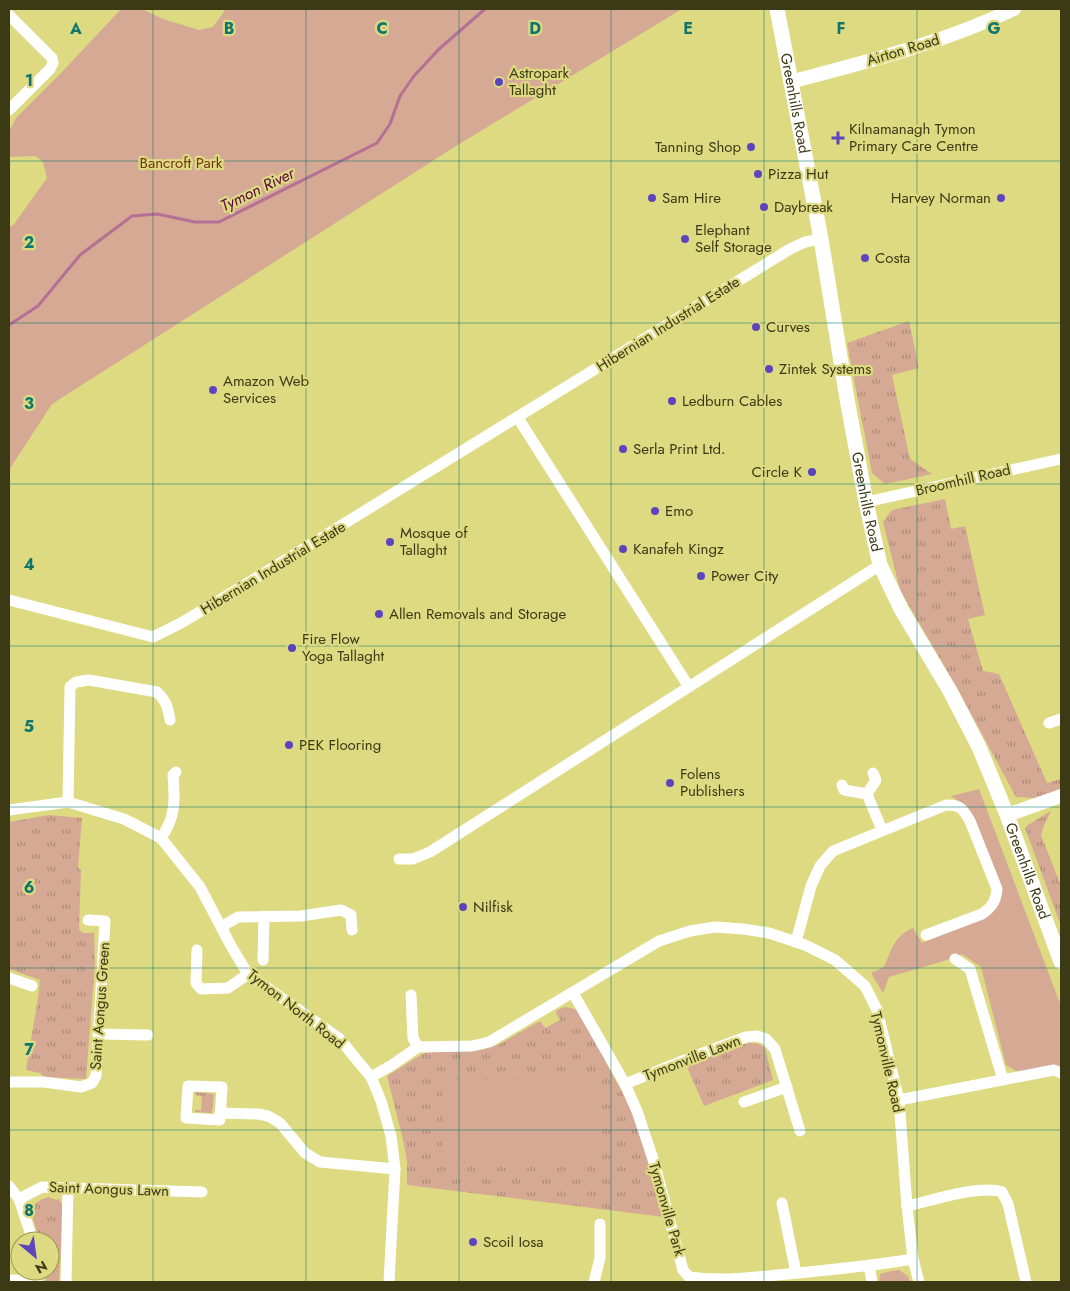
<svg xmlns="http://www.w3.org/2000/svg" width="1070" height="1291" font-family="Jost,sans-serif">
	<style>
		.grass { fill: url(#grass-tufts) }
		.park { fill: #d5a994 }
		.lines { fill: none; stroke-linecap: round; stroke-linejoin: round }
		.stream { stroke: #b47095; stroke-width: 3 }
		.minor { stroke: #fff; stroke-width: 11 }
		.tertiary { stroke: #fff; stroke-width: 14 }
		.secondary { stroke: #fff; stroke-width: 15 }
		.grid { fill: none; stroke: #0f766e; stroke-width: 1; stroke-opacity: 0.55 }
		.poi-dot { fill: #5c44bd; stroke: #ddda82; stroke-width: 2 }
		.labels { text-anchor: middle; stroke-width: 4.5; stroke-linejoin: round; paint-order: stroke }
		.street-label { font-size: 15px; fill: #3b3a15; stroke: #ddda82 }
		.poi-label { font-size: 15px; fill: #3b3a15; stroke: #ddda82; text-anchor: start }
		.park-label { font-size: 15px; fill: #74340f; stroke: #ddda82 }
		.water-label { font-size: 16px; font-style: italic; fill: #5a063e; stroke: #ddda82 }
		.grid-label { font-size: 16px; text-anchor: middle; font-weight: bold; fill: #0f766e; stroke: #ddda82; stroke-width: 4.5; stroke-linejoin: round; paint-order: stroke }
	</style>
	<defs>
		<pattern id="grass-tufts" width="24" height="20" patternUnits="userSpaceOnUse" patternTransform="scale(1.25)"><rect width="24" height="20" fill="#d5a994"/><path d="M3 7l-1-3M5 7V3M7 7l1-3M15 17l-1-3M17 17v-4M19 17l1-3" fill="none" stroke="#ae8b78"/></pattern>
	</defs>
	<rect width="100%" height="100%" fill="#ddda82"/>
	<g class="grass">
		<polygon points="909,321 919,368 892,375 910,459 932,474 885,484 872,473 847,343"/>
		<polygon points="945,499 951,529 965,526 985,615 968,619 983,671 999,674 1047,783 1061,779 1061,789 1035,798 1016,797 957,688 900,590 883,522 892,510"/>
		<polygon points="1051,811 1044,825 1041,835 1061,886 1061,926 1025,828 1028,825"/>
		<polygon points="49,815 82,818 78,868 81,870 79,929 83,933 94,933 95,962 86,1079 44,1077 40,1073 26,1070 38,998 40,980 9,969 9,822"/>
		<polygon points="565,1007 575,1009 579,1012 629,1105 638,1129 664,1217 407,1185 407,1161 403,1140 387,1076 424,1053 439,1051 476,1051 488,1048 498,1045 538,1022 541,1022 545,1028 560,1020 556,1013 557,1010"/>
		<polygon points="750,1043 759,1044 765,1048 773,1080 704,1106 686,1065 739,1045"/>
		<polygon points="195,1092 214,1094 212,1113 195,1112 195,1110 201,1110 202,1096 195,1095"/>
		<path d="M48,1197L57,1200L59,1199L62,1204L63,1213L59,1282H46V1271H50V1241H40C35,1221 22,1205 48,1197Z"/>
	</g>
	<g class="park">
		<polygon points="121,9 142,9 163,19 199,30 213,27 226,9 682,9 456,146 52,404 9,470 9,228 14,224 47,178 43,162 35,156 9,157 9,131 16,118 63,71"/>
		<path d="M979,789L1061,1006V1067L1018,1072L1006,1065L981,967L962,954L947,960L889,977L883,993L871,973L884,967C892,949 894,936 913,928L922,943L987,917C996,909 1000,903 1002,892L963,804L951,796Z"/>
		<polygon points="598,1079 598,1164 443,1165 443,1080"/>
		<polygon points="899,1270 908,1276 910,1282 879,1282 880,1274 891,1271"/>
	</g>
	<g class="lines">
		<polyline class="stream" points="9,325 38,306 80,255 132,216 157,214 195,222 219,222 377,143 390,124 400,96 414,76 439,49 485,9"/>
		<g class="minor">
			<polyline points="9,15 52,58 53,63 50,69 9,110"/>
			<polyline points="518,418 689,687"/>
			<polyline points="866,502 1061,459"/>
			<polyline points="9,600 153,637 181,623 238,589 790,249 805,242 821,239"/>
			<polyline points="1049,723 1061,719"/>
			<polyline points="842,785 844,790 867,794 876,780 873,773"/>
			<polyline points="867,794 882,830"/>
			<path d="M68,802L70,687L76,682L89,680L157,692C166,701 168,707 170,720"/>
			<polyline points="9,810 68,802 124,819 161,838 200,887 231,946 248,974 340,1039 352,1054 371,1077 381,1101 391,1136 395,1169 389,1282"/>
			<path d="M161,838C176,817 175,800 173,775L176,772"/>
			<polyline points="399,859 413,859 430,852 880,565"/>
			<polyline points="221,927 238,917 301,916 341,910 351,915 352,930"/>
			<path d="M796,942L811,886L820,866L833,851L946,805C961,805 963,809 970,821L997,889C996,901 992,907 982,914L926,935"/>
			<polyline points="197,950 196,983 201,989 228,988 248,974"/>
			<polyline points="955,959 970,969 1003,1080"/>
			<polyline points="263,960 264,916"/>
			<polyline points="9,978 32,986"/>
			<path d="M573,993L625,1084L637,1111L654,1162L683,1270L689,1277C722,1282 755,1277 788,1274C830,1270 872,1266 913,1259"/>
			<polyline points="411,995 413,1038 418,1047"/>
			<polyline points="98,1034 148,1035"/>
			<polyline points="371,1077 392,1065 418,1047 472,1046 489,1042 659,941 690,931 715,927 743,929 769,933 805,945 835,960 865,986 877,1010 899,1100 907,1206 913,1259 919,1282"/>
			<polyline points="9,1082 44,1082 81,1087 92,1083 96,1076 105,921 88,920"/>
			<polyline points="625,1084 687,1059 746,1037 757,1036 766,1039 775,1049 800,1131"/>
			<polygon points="188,1086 222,1087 220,1120 186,1118"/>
			<polyline points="899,1100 1054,1070 1061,1073"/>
			<polyline points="744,1102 787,1087"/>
			<polyline points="220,1113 258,1114 268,1116 280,1123 305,1153 320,1162 395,1169"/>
			<polyline points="9,1186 19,1199 33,1241"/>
			<polyline points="19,1199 42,1187 202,1192"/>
			<polyline points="782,1203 796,1273"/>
			<path d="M907,1206C931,1201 980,1184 1002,1192L1008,1204L1026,1282"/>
			<polyline points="869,1266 872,1282"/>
			<polyline points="9,1280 37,1281"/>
			<polyline points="66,1282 68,1187"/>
			<polyline points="594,1282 600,1258 600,1224"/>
		</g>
		<g class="tertiary">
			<path d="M790,82C866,62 943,43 1014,9"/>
			<polyline points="1007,815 1061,796"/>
		</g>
		<path class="secondary" id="s1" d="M777,9L821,239L847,399L866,502L880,565L901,609L950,691L979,747L1007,815L1061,962"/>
	</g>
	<path class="grid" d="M153,9V1282M306,9V1282M459,9V1282M611,9V1282M764,9V1282M917,9V1282M9,161H1061M9,323H1061M9,484H1061M9,646H1061M9,807H1061M9,968H1061M9,1130H1061"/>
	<g class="poi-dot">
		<circle cx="499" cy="82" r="5"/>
		<path d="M835.5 130.5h5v5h5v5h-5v5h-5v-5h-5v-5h5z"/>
		<circle cx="751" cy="147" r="5"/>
		<circle cx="758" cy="174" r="5"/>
		<circle cx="652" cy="198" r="5"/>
		<circle cx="1001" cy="198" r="5"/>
		<circle cx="764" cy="207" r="5"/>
		<circle cx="685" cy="239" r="5"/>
		<circle cx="865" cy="258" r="5"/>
		<circle cx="756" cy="327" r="5"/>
		<circle cx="769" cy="369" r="5"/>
		<circle cx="213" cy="390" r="5"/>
		<circle cx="672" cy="401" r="5"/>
		<circle cx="623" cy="449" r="5"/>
		<circle cx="812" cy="472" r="5"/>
		<circle cx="655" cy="511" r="5"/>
		<circle cx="390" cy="542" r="5"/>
		<circle cx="623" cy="549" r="5"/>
		<circle cx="701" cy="576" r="5"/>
		<circle cx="379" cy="614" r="5"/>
		<circle cx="292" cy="648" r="5"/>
		<circle cx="289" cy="745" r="5"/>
		<circle cx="670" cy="783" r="5"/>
		<circle cx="463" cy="907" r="5"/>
		<circle cx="473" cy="1242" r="5"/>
	</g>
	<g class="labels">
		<g class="street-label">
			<text transform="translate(903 50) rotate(-17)" y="5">Airton Road</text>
			<text dy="5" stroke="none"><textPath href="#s1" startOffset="96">Greenhills Road</textPath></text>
			<text transform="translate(668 324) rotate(-32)" y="5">Hibernian Industrial Estate</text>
			<text transform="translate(963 480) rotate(-13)" y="5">Broomhill Road</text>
			<text dy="5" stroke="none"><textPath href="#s1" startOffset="501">Greenhills Road</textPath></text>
			<text transform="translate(273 568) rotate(-31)" y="5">Hibernian Industrial Estate</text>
			<text dy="5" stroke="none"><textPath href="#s1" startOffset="906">Greenhills Road</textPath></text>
			<text transform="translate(100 1006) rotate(-86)" y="5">Saint Aongus Green</text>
			<text transform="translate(296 1009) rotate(38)" y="5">Tymon North Road</text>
			<text transform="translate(692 1058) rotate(-21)" y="5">Tymonville Lawn</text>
			<text transform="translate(887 1062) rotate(77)" y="5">Tymonville Road</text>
			<text transform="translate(109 1189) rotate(2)" y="5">Saint Aongus Lawn</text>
			<text transform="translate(667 1209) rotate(74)" y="5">Tymonville Park</text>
		</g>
		<g class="poi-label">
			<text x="509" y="78">Astropark<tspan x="509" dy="17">Tallaght</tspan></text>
			<text x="849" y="134">Kilnamanagh Tymon<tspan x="849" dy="17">Primary Care Centre</tspan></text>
			<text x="741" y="152" text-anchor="end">Tanning Shop</text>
			<text x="768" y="179">Pizza Hut</text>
			<text x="662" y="203">Sam Hire</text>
			<text x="991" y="203" text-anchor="end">Harvey Norman</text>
			<text x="774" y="212">Daybreak</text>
			<text x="695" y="235">Elephant<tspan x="695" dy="17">Self Storage</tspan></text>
			<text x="875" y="263">Costa</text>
			<text x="766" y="332">Curves</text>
			<text x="779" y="374">Zintek Systems</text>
			<text x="223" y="386">Amazon Web<tspan x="223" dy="17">Services</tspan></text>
			<text x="682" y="406">Ledburn Cables</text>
			<text x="633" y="454">Serla Print Ltd.</text>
			<text x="802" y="477" text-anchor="end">Circle K</text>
			<text x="665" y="516">Emo</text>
			<text x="400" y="538">Mosque of<tspan x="400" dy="17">Tallaght</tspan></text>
			<text x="633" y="554">Kanafeh Kingz</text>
			<text x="711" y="581">Power City</text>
			<text x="389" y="619">Allen Removals and Storage</text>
			<text x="302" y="644">Fire Flow<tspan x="302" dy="17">Yoga Tallaght</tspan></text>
			<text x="299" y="750">PEK Flooring</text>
			<text x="680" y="779">Folens<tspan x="680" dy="17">Publishers</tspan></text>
			<text x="473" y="912">Nilfisk</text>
			<text x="483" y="1247">Scoil Iosa</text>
		</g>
		<g class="park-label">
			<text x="181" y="168">Bancroft Park</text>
		</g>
		<g class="water-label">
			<text transform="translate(257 189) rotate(-26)" y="6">Tymon River</text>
		</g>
	</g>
	<g class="grid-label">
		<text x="76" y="34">A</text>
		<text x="229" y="34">B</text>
		<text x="382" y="34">C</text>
		<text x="535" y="34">D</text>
		<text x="688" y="34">E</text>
		<text x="841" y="34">F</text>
		<text x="994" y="34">G</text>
		<text x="29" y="86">1</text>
		<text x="29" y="248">2</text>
		<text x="29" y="409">3</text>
		<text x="29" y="570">4</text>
		<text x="29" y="732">5</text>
		<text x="29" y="893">6</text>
		<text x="29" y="1055">7</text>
		<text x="29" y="1216">8</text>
	</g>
	<rect width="1070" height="1291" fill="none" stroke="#3b3a15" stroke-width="20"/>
	<g transform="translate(35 1256) rotate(151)"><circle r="24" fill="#ddda82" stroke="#9c9a56"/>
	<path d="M0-4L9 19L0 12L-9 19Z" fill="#5c44bd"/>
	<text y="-8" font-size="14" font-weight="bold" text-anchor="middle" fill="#3b3a15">N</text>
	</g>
</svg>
